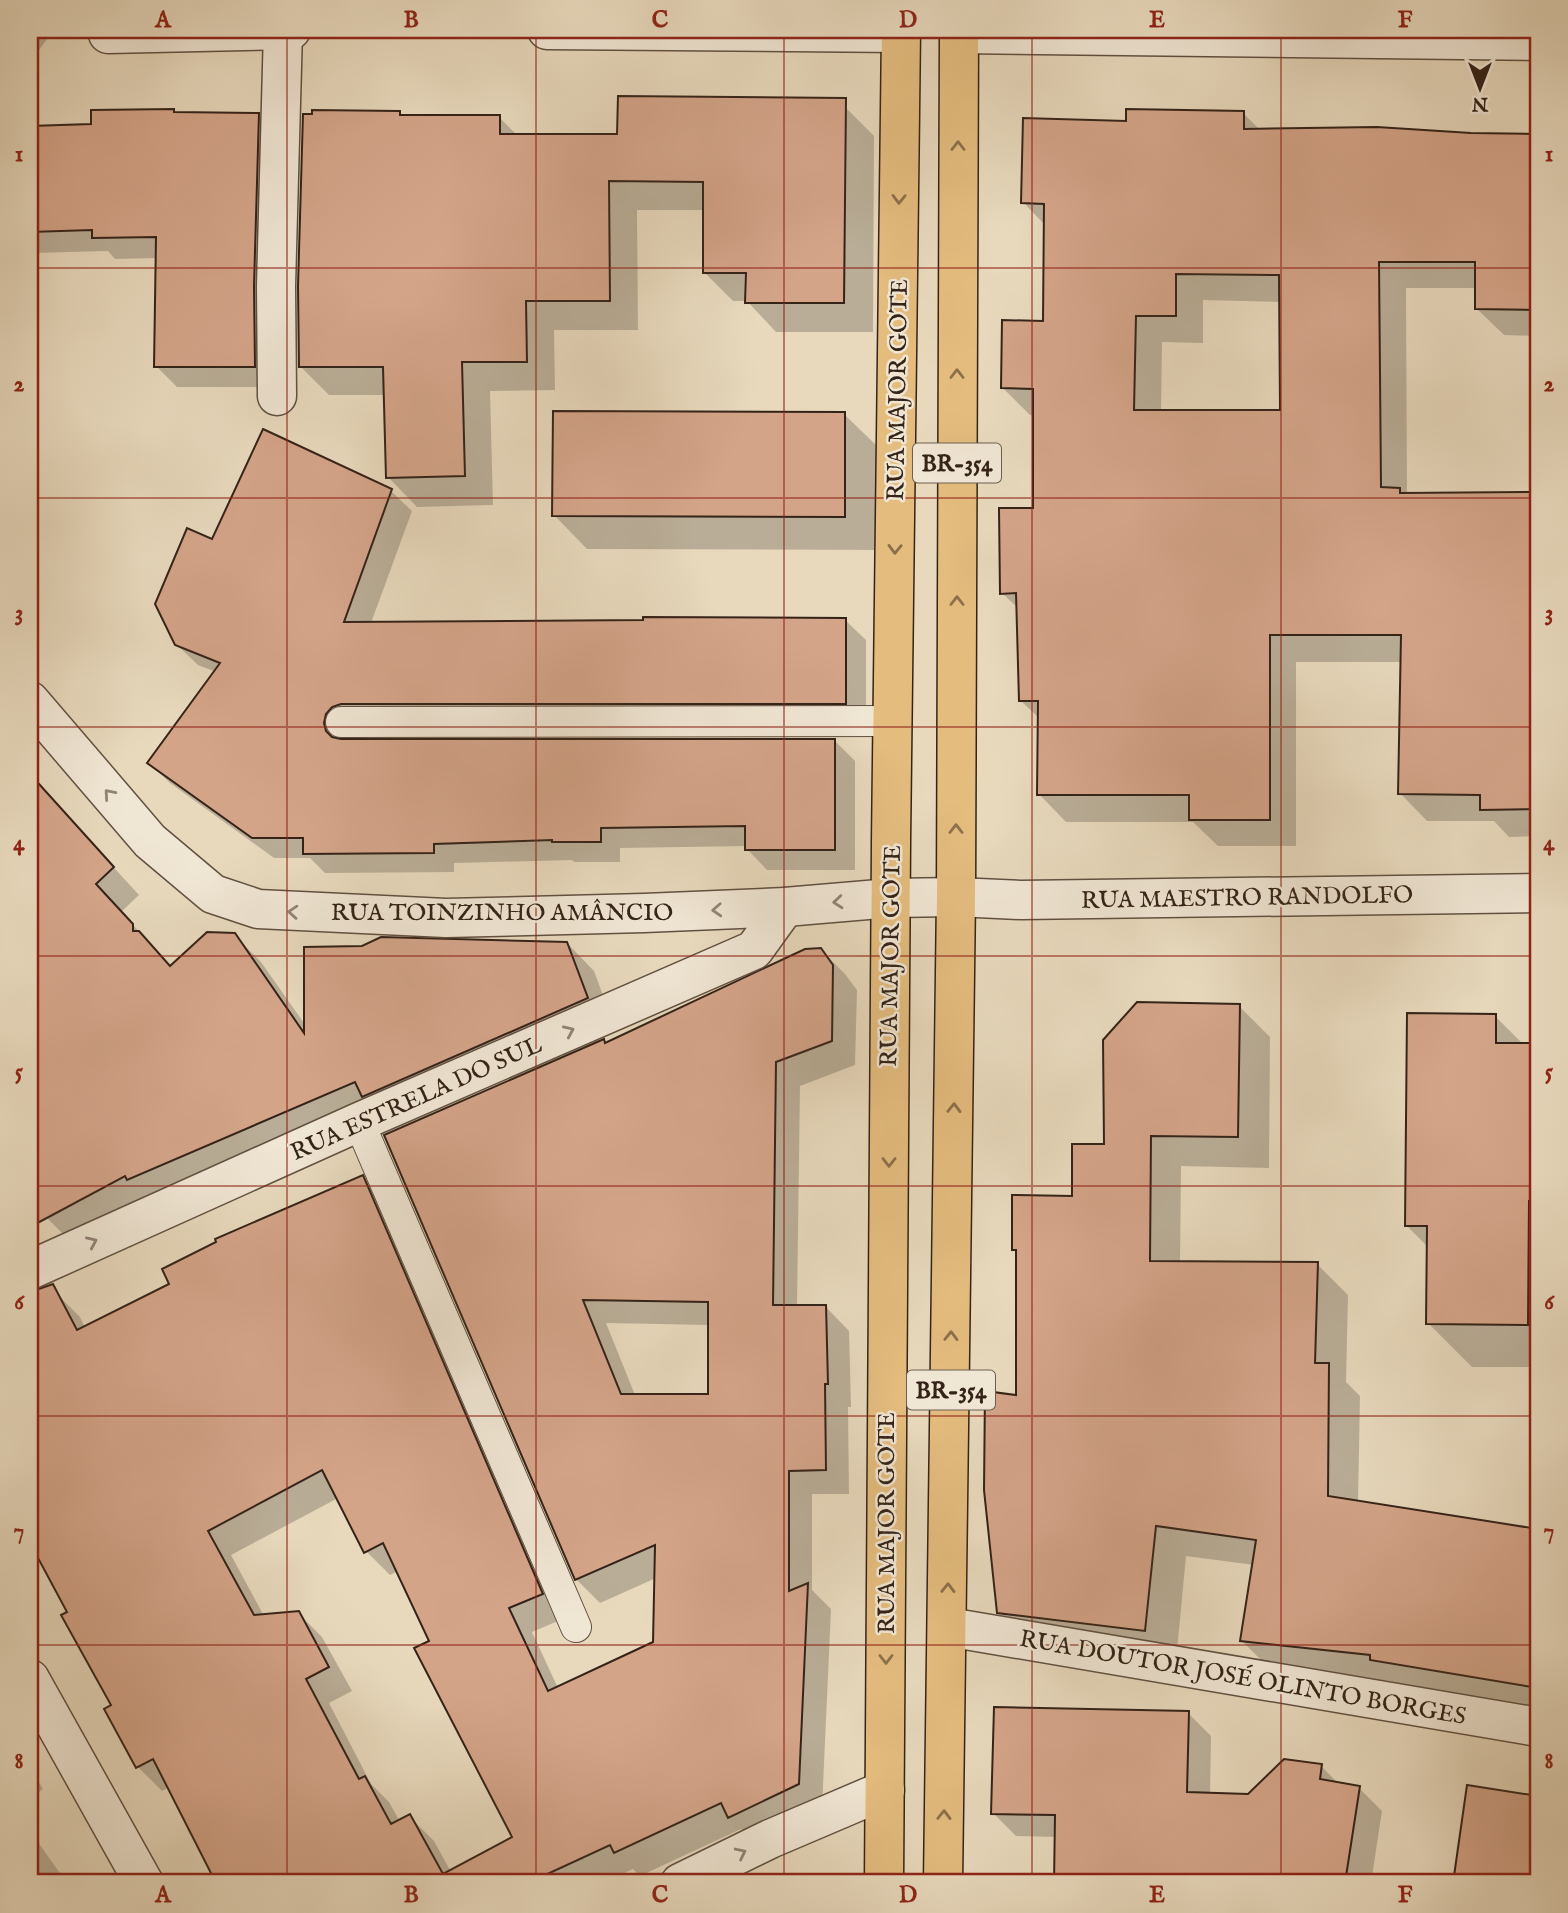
<svg xmlns="http://www.w3.org/2000/svg" width="1568" height="1913" font-family="'IM FELL English',serif">
	<style>
		.shadow { fill: #0003; fill-rule: evenodd }
		.building { fill: #d4a489; stroke: #342318; stroke-width: 2; fill-rule: evenodd }
		.lines { fill: none; stroke-linecap: round; stroke-linejoin: round }
		.service-casing { stroke: #615041; stroke-width: 32 }
		.minor-casing { stroke: #615041; stroke-width: 41 }
		.tertiary-casing { stroke: #615041; stroke-width: 41 }
		.primary-casing { stroke: #342318; stroke-width: 41 }
		.service { stroke: #f0e6d4; stroke-width: 30 }
		.minor { stroke: #f0e6d4; stroke-width: 38 }
		.tertiary { stroke: #f0e6d4; stroke-width: 38 }
		.primary { stroke: #e4bc7e; stroke-width: 38 }
		.oneway { stroke: #8c704b }
		.oneway2 { stroke: #928476 }
		.grid { fill: none; stroke: #8f2418; stroke-width: 2; stroke-opacity: 0.55 }
		.labels { text-anchor: middle; stroke-width: 5; stroke-linejoin: round; paint-order: stroke }
		.shield { fill: #f0e6d4; stroke: #6c5e50; stroke-width: 2 }
		.shield-label { font-size: 23px; font-weight: bold; fill: #342318 }
		.street-label { font-size: 24px; fill: #342318; stroke: #f0e6d4 }
		.neatline { fill: none; stroke: #8f2418; stroke-width: 2.5 }
		.grid-label { font-size: 23px; text-anchor: middle; font-weight: bold; fill: #8f2418 }
	</style>
	<rect width="100%" height="100%" fill="#e8d9bd"/>
	<filter id="stains"><feTurbulence type="fractalNoise" baseFrequency=".00286" numOctaves="4"/><feColorMatrix values="0 0 0 0 .2 0 0 0 0 .09 0 0 0 0 .02 0 0 0 .5 -.17"/></filter>
	<radialGradient id="worn" r=".72"><stop offset=".6" stop-color="#630" stop-opacity="0"/><stop offset="1" stop-color="#630" stop-opacity=".3"/></radialGradient>
	<g class="shadow">
		<polygon points="30,30 54,30 30,62"/>
		<polygon points="430,30 525,30 525,37 437,37"/>
		<polygon points="845,107 874,136 873,332 776,332 747,301 733,301 704,272 704,210 637,210 638,330 554,330 555,390 490,391 493,505 417,507 388,477 386,395 329,395 300,366 399,113 403,117 499,117 518,136 619,136"/>
		<polygon points="173,111 176,114 258,115 280,136 276,387 177,387 156,366 157,258 115,259 108,251 30,253 30,127 93,126"/>
		<path d="M1243,113L1260,130L1538,135V336L1504,335L1476,308V288H1406L1407,495L1538,493V836L1509,837L1494,821H1427L1400,793L1402,662H1296V846H1218L1193,822H1066L1039,794L1040,719L1021,701L1019,609L1002,593L1034,510V415H1030L1003,388L1044,323L1045,225L1023,202L1128,123ZM1203,300L1281,302L1282,412H1161L1162,342L1203,343Z"/>
		<polygon points="844,414 878,447 878,550 587,549 554,515"/>
		<polygon points="391,491 412,511 371,623 845,620 866,640 866,723 345,735 344,741 834,740 855,761 855,870 767,870 747,849 747,846 620,848 620,862 574,862 572,860 454,863 454,872 325,873 310,858 274,858 170,783 149,763 216,672 198,665 176,644 213,541"/>
		<polygon points="30,776 139,895 121,912 172,967 234,935 261,962 306,1026 567,943 594,971 614,1025 74,1245 47,1218 42,1210 30,1218"/>
		<path d="M821,950L845,974L857,990L855,1065L800,1086L797,1306H825L849,1331L851,1407H848L849,1494H812V1590L831,1609L822,1808L753,1841L741,1829L640,1876L633,1869L603,1883H215L212,1877L214,1875L169,1787L162,1791L138,1767L114,1705L70,1612L30,1539V1308L56,1293L80,1317L85,1328L171,1285L362,1177L386,1201L565,1618L532,1632L558,1688L655,1644L656,1578L600,1603L576,1579L386,1136L603,1041L606,1044ZM606,1323L710,1325V1395H635ZM338,1498L366,1551L390,1575L398,1571L431,1641L515,1838L451,1872L434,1841L410,1817L400,1822L389,1802L371,1784L329,1703L352,1691L322,1637L298,1613L264,1616L231,1555Z"/>
		<polygon points="1239,1006 1270,1037 1269,1168 1181,1166 1180,1263 1317,1264 1348,1295 1346,1382 1360,1396 1358,1502 1538,1531 1538,1712 1273,1672 1242,1641 1254,1565 1186,1556 1176,1661 1030,1644 999,1612 1018,1397 1018,1254 1014,1249 1074,1198 1106,1146"/>
		<polygon points="1495,1016 1524,1045 1538,1045 1538,1367 1472,1367 1428,1323 1428,1247 1407,1226"/>
		<polygon points="1188,1713 1211,1736 1210,1795 1249,1796 1321,1766 1340,1785 1359,1788 1382,1811 1371,1883 1055,1883 1057,1837 1016,1836 993,1813"/>
		<polygon points="30,1768 43,1789 30,1798"/>
		<polygon points="1469,1787 1538,1797 1538,1883 1455,1883"/>
		<polygon points="30,1831 67,1883 30,1883"/>
		<polygon points="820,1874 830,1883 800,1883"/>
	</g>
	<g class="building">
		<polygon points="618,96 846,98 844,303 745,303 746,273 703,273 703,182 609,181 610,301 526,301 527,362 462,362 465,476 386,478 383,367 299,367 298,286 303,114 312,114 312,110 400,111 400,115 500,115 500,134 617,134"/>
		<polygon points="174,109 174,112 259,113 254,286 255,367 154,367 156,237 92,238 92,230 30,232 30,126 91,124 91,110"/>
		<path d="M1126,109L1244,111V129L1377,127L1471,133L1538,134V310L1475,309V262H1379L1381,487L1400,488V493L1538,492V809L1480,810V795L1398,794L1401,635H1270V820H1189V795H1037L1038,701H1019L1016,593L1000,594L999,508H1033V389L1001,388L1002,320L1043,321L1044,204L1021,203L1023,118L1126,121ZM1176,274L1279,275L1280,410H1134L1136,316H1176Z"/>
		<polygon points="553,411 845,412 845,517 552,516"/>
		<polygon points="263,429 392,489 344,622 643,620 643,617 846,618 846,704 341,704 332,707 326,714 324,723 326,731 332,737 341,739 835,739 835,850 745,850 745,826 601,828 601,842 552,842 552,840 434,844 434,853 303,854 303,838 252,838 147,763 220,663 175,645 155,604 187,528 212,539"/>
		<polygon points="30,774 114,867 96,884 133,924 133,931 139,931 170,966 207,932 235,933 304,1033 304,947 362,946 381,937 567,942 588,998 362,1097 355,1082 127,1180 125,1176 30,1227"/>
		<path d="M821,948L833,965L832,1041L776,1062L773,1305H826L828,1384H825L826,1470L789,1471V1591L808,1583L799,1784L728,1818L721,1803L614,1853L610,1845L528,1883H216L153,1759L136,1768L104,1709L111,1705L61,1615L67,1612L30,1543V1292L53,1284L77,1330L169,1284L162,1269L216,1242L215,1239L363,1175L543,1594L509,1608L548,1691L653,1642L655,1545L575,1580L384,1135L604,1039L605,1043L805,949ZM583,1300L708,1302V1394H621ZM322,1470L364,1553L383,1543L429,1641L414,1648L512,1837L443,1874L410,1814L391,1824L365,1776L359,1779L306,1679L329,1667L299,1611L254,1615L208,1531Z"/>
		<polygon points="1137,1002 1240,1004 1238,1137 1151,1136 1150,1261 1318,1262 1315,1363 1329,1363 1328,1496 1538,1529 1538,1688 1370,1660 1370,1655 1240,1641 1256,1540 1156,1526 1145,1631 997,1613 984,1490 985,1391 1016,1395 1016,1250 1012,1250 1012,1195 1072,1196 1072,1144 1104,1144 1103,1040"/>
		<polygon points="1407,1013 1496,1014 1496,1043 1538,1043 1538,1201 1529,1201 1528,1325 1426,1324 1427,1226 1405,1226"/>
		<polygon points="994,1707 1189,1711 1187,1792 1248,1794 1284,1759 1322,1764 1320,1779 1360,1786 1345,1883 1309,1877 1308,1883 1054,1883 1055,1815 991,1814"/>
		<polygon points="1467,1785 1538,1796 1538,1883 1453,1883"/>
	</g>
	<g class="lines">
		<defs>
			<g id="service">
				<polyline points="341,722 893,721"/>
				<polyline points="359,1122 576,1627"/>
			</g>
			<g id="minor">
				<polyline points="547,30 901,33"/>
				<polyline points="108,34 291,30"/>
				<polyline points="959,34 1538,41"/>
				<polyline points="277,396 276,286 283,30"/>
				<polyline points="30,701 150,841 213,894 258,909 446,918 644,913 785,907 891,898 956,897"/>
				<polyline points="30,1270 359,1122 754,950 785,907"/>
				<polyline points="948,1627 1538,1727"/>
				<polyline points="30,1679 144,1883"/>
				<polyline points="680,1883 770,1839 885,1790"/>
			</g>
			<polyline id="tertiary" points="956,897 1021,900 1538,893"/>
			<g id="primary">
				<polyline points="884,1883 891,842 901,30"/>
				<polyline points="943,1883 956,897 959,30"/>
			</g>
		</defs>
		<use href="#service" class="service-casing"/>
		<use href="#minor" class="minor-casing"/>
		<use href="#tertiary" class="tertiary-casing"/>
		<use href="#primary" class="primary-casing"/>
		<use href="#service" class="service"/>
		<use href="#minor" class="minor"/>
		<use href="#tertiary" class="tertiary"/>
		<use href="#primary" class="primary"/>
	</g>
	<defs><path id="oneway-chevron" d="M-2-3.5L2.5 0L-2 3.5" fill="none" stroke-width="1.6" stroke-linecap="round" stroke-linejoin="round" transform="scale(1.75)"/></defs>
	<g class="oneway">
		<use href="#oneway-chevron" transform="translate(958 146) rotate(-90)"/>
		<use href="#oneway-chevron" transform="translate(899 199) rotate(91)"/>
		<use href="#oneway-chevron" transform="translate(957 374) rotate(-90)"/>
		<use href="#oneway-chevron" transform="translate(895 549) rotate(91)"/>
		<use href="#oneway-chevron" transform="translate(957 601) rotate(-90)"/>
		<use href="#oneway-chevron" transform="translate(956 829) rotate(-90)"/>
		<use href="#oneway-chevron" transform="translate(954 1108) rotate(-89)"/>
		<use href="#oneway-chevron" transform="translate(889 1162) rotate(90)"/>
		<use href="#oneway-chevron" transform="translate(951 1336) rotate(-89)"/>
		<use href="#oneway-chevron" transform="translate(948 1588) rotate(-89)"/>
		<use href="#oneway-chevron" transform="translate(886 1659) rotate(90)"/>
		<use href="#oneway-chevron" transform="translate(944 1815) rotate(-89)"/>
	</g>
	<g class="oneway2">
		<use href="#oneway-chevron" transform="translate(109 794) rotate(-131)"/>
		<use href="#oneway-chevron" transform="translate(838 902) rotate(175)"/>
		<use href="#oneway-chevron" transform="translate(717 910) rotate(177)"/>
		<use href="#oneway-chevron" transform="translate(293 912) rotate(-176)"/>
		<use href="#oneway-chevron" transform="translate(569 1031) rotate(-24)"/>
		<use href="#oneway-chevron" transform="translate(92 1242) rotate(-24)"/>
		<use href="#oneway-chevron" transform="translate(741 1853) rotate(-26)"/>
	</g>
	<path class="grid" d="M287,30V1883M536,30V1883M784,30V1883M1032,30V1883M1281,30V1883M30,268H1538M30,498H1538M30,727H1538M30,956H1538M30,1186H1538M30,1416H1538M30,1645H1538"/>
	<g class="labels">
		<g class="shield">
			<rect x="913" y="443.5" width="88" height="39" rx="5"/>
			<rect x="907" y="1370.5" width="88" height="39" rx="5"/>
		</g>
		<g class="shield-label">
			<text x="957" y="471">BR-354</text>
			<text x="951" y="1398">BR-354</text>
		</g>
		<g class="street-label">
			<text transform="translate(897 390) rotate(-89)" y="8">RUA MAJOR GOTE</text>
			<text transform="translate(1247 897) rotate(-1)" y="8">RUA MAESTRO RANDOLFO</text>
			<text x="502" y="920">RUA TOINZINHO AMÂNCIO</text>
			<text transform="translate(890 956) rotate(-89)" y="8">RUA MAJOR GOTE</text>
			<text transform="translate(416 1098) rotate(-24)" y="8">RUA ESTRELA DO SUL</text>
			<text transform="translate(886 1523) rotate(-90)" y="8">RUA MAJOR GOTE</text>
			<text transform="translate(1243 1677) rotate(10)" y="8">RUA DOUTOR JOSÉ OLINTO BORGES</text>
		</g>
	</g>
	<rect width="1568" height="1913" fill="none" stroke="#e8d9bd" stroke-width="77"/>
	<g transform="translate(1480 88) rotate(180)" stroke="#f0e6d4" stroke-width="5" paint-order="stroke">
	<path d="M0-5L12 26L0 18L-12 26Z" fill="#342318"/>
	<text y="-10" font-size="19" font-weight="bold" text-anchor="middle" fill="#342318">N</text>
	</g>
	<rect x="38" y="38" width="1492" height="1836" class="neatline"/>
	<g class="grid-label">
		<text x="163" y="27">A</text>
		<text x="411" y="27">B</text>
		<text x="660" y="27">C</text>
		<text x="908" y="27">D</text>
		<text x="1157" y="27">E</text>
		<text x="1405" y="27">F</text>
		<text x="19" y="161">1</text>
		<text x="1549" y="161">1</text>
		<text x="19" y="391">2</text>
		<text x="1549" y="391">2</text>
		<text x="19" y="620">3</text>
		<text x="1549" y="620">3</text>
		<text x="19" y="850">4</text>
		<text x="1549" y="850">4</text>
		<text x="19" y="1079">5</text>
		<text x="1549" y="1079">5</text>
		<text x="19" y="1309">6</text>
		<text x="1549" y="1309">6</text>
		<text x="19" y="1538">7</text>
		<text x="1549" y="1538">7</text>
		<text x="19" y="1768">8</text>
		<text x="1549" y="1768">8</text>
		<text x="163" y="1902">A</text>
		<text x="411" y="1902">B</text>
		<text x="660" y="1902">C</text>
		<text x="908" y="1902">D</text>
		<text x="1157" y="1902">E</text>
		<text x="1405" y="1902">F</text>
	</g>
	<rect width="100%" height="100%" filter="url(#stains)"/>
	<rect width="100%" height="100%" fill="url(#worn)"/>
</svg>
